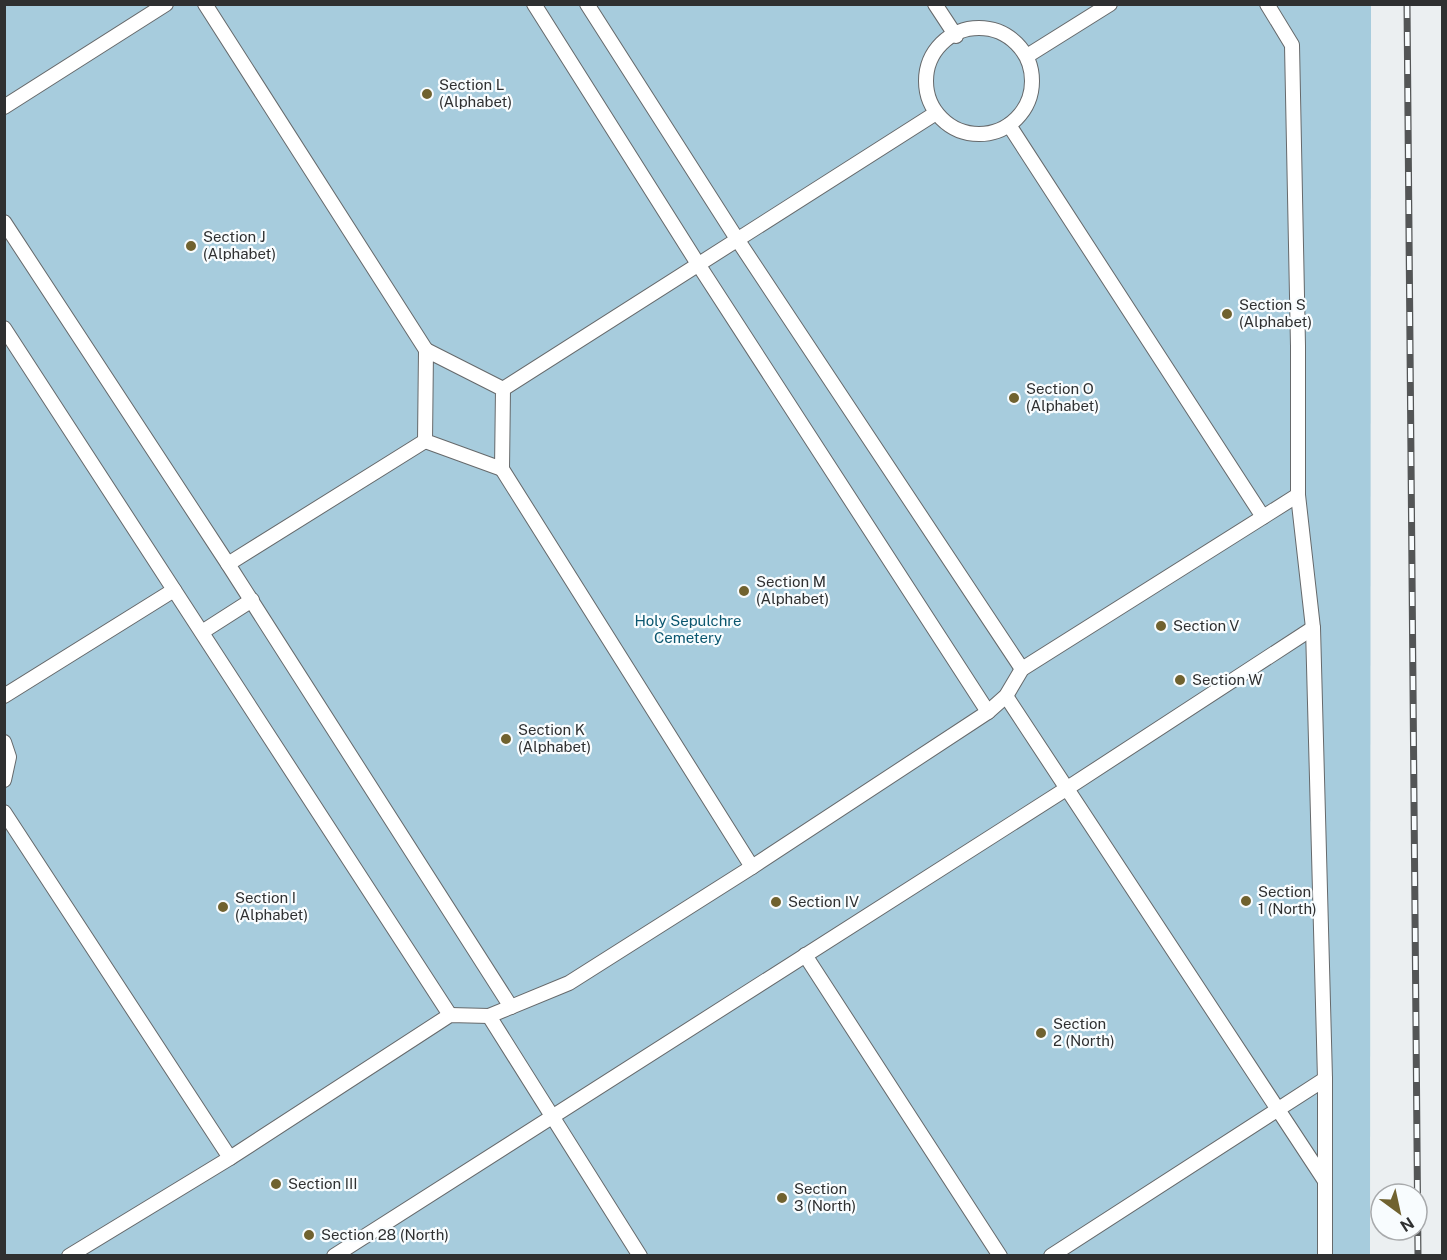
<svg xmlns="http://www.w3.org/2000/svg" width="1447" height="1260" font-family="'Public Sans',sans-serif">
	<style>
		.green { fill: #a7ccdd }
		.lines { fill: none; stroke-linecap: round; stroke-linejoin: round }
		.service-casing { stroke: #66696b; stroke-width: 16 }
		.service { stroke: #fff; stroke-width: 14 }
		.rail-casing { stroke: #535556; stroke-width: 7 }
		.rail { stroke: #f8fcfe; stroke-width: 4.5; stroke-dasharray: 14; stroke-linecap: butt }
		.poi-dot { fill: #70622f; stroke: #f8fcfe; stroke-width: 2 }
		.labels { text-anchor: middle; stroke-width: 4.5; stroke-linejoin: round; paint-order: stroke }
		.poi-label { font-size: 15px; fill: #2f3031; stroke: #f8fcfe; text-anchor: start }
		.park-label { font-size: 15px; fill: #0a566f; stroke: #f8fcfe }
	</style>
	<rect width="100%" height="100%" fill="#ebeff1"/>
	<polygon class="green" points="5,5 1371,5 1370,1255 5,1256"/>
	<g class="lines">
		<defs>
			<g id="service">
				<polyline points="205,4 426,350"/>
				<polyline points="534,4 698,264 988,712"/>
				<polyline points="587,4 737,239 1022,669"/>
				<polyline points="935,4 956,36"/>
				<polyline points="1267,4 1292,45 1298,346 1298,495 1313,628 1325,1079 1325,1256"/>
				<circle cx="979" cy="81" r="53"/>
				<polyline points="1027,56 1110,4"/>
				<polyline points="4,107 166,4"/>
				<polyline points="1009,125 1263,517"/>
				<polyline points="4,222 228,564 511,1007"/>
				<polyline points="4,328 450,1015"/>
				<polygon points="426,350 503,389 502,469 425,441"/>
				<polyline points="503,389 936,113"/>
				<polyline points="502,469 752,867"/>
				<polyline points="228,564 425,441"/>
				<polyline points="202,632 252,600"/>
				<polyline points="4,696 174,590"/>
				<polyline points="1006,696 1325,1181"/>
				<polyline points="4,742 9,757 4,780"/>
				<polyline points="4,812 230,1158"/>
				<polyline points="805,955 1000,1256"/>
				<polyline points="489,1016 640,1256"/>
				<polyline points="69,1256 230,1158 450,1015 489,1016 569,983 752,867 988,712 1006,696 1022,669 1298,495"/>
				<polyline points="334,1256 1066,789 1313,628"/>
				<polyline points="1051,1256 1325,1079"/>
			</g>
		</defs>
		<use href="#service" class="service-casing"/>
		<use href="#service" class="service"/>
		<defs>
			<polyline id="rail" points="1407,4 1418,1256"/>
		</defs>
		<use href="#rail" class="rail-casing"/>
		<use href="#rail" class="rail"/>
	</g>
	<g class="poi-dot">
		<circle cx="427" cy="94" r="6"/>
		<circle cx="191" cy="246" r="6"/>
		<circle cx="1227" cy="314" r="6"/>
		<circle cx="1014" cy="398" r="6"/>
		<circle cx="744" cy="591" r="6"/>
		<circle cx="1161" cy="626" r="6"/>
		<circle cx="1180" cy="680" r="6"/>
		<circle cx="506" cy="739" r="6"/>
		<circle cx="1246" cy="901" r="6"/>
		<circle cx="776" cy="902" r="6"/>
		<circle cx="223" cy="907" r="6"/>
		<circle cx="1041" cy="1033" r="6"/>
		<circle cx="276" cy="1184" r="6"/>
		<circle cx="782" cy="1198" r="6"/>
		<circle cx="309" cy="1235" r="6"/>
	</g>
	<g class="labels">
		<g class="poi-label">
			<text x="439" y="90">Section L<tspan x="439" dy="17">(Alphabet)</tspan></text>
			<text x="203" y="242">Section J<tspan x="203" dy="17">(Alphabet)</tspan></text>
			<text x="1239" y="310">Section S<tspan x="1239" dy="17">(Alphabet)</tspan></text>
			<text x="1026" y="394">Section O<tspan x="1026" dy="17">(Alphabet)</tspan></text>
			<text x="756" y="587">Section M<tspan x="756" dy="17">(Alphabet)</tspan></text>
			<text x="1173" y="631">Section V</text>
			<text x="1192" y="685">Section W</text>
			<text x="518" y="735">Section K<tspan x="518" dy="17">(Alphabet)</tspan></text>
			<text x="1258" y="897">Section<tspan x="1258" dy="17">1 (North)</tspan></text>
			<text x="235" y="903">Section I<tspan x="235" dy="17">(Alphabet)</tspan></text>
			<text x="788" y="907">Section IV</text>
			<text x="1053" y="1029">Section<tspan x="1053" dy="17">2 (North)</tspan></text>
			<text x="288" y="1189">Section III</text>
			<text x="794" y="1194">Section<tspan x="794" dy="17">3 (North)</tspan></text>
			<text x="321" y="1240">Section 28 (North)</text>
		</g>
		<g class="park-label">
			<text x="688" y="626">Holy Sepulchre<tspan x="688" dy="17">Cemetery</tspan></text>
		</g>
	</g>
	<rect width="1447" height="1260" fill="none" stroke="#2f3031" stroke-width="12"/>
	<g transform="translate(1399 1212) rotate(147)"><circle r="28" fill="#f8fcfe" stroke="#a8aaac" stroke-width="1.5"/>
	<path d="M0-4.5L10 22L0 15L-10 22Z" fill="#70622f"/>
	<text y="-9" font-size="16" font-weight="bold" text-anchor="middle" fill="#2f3031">N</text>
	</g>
</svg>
